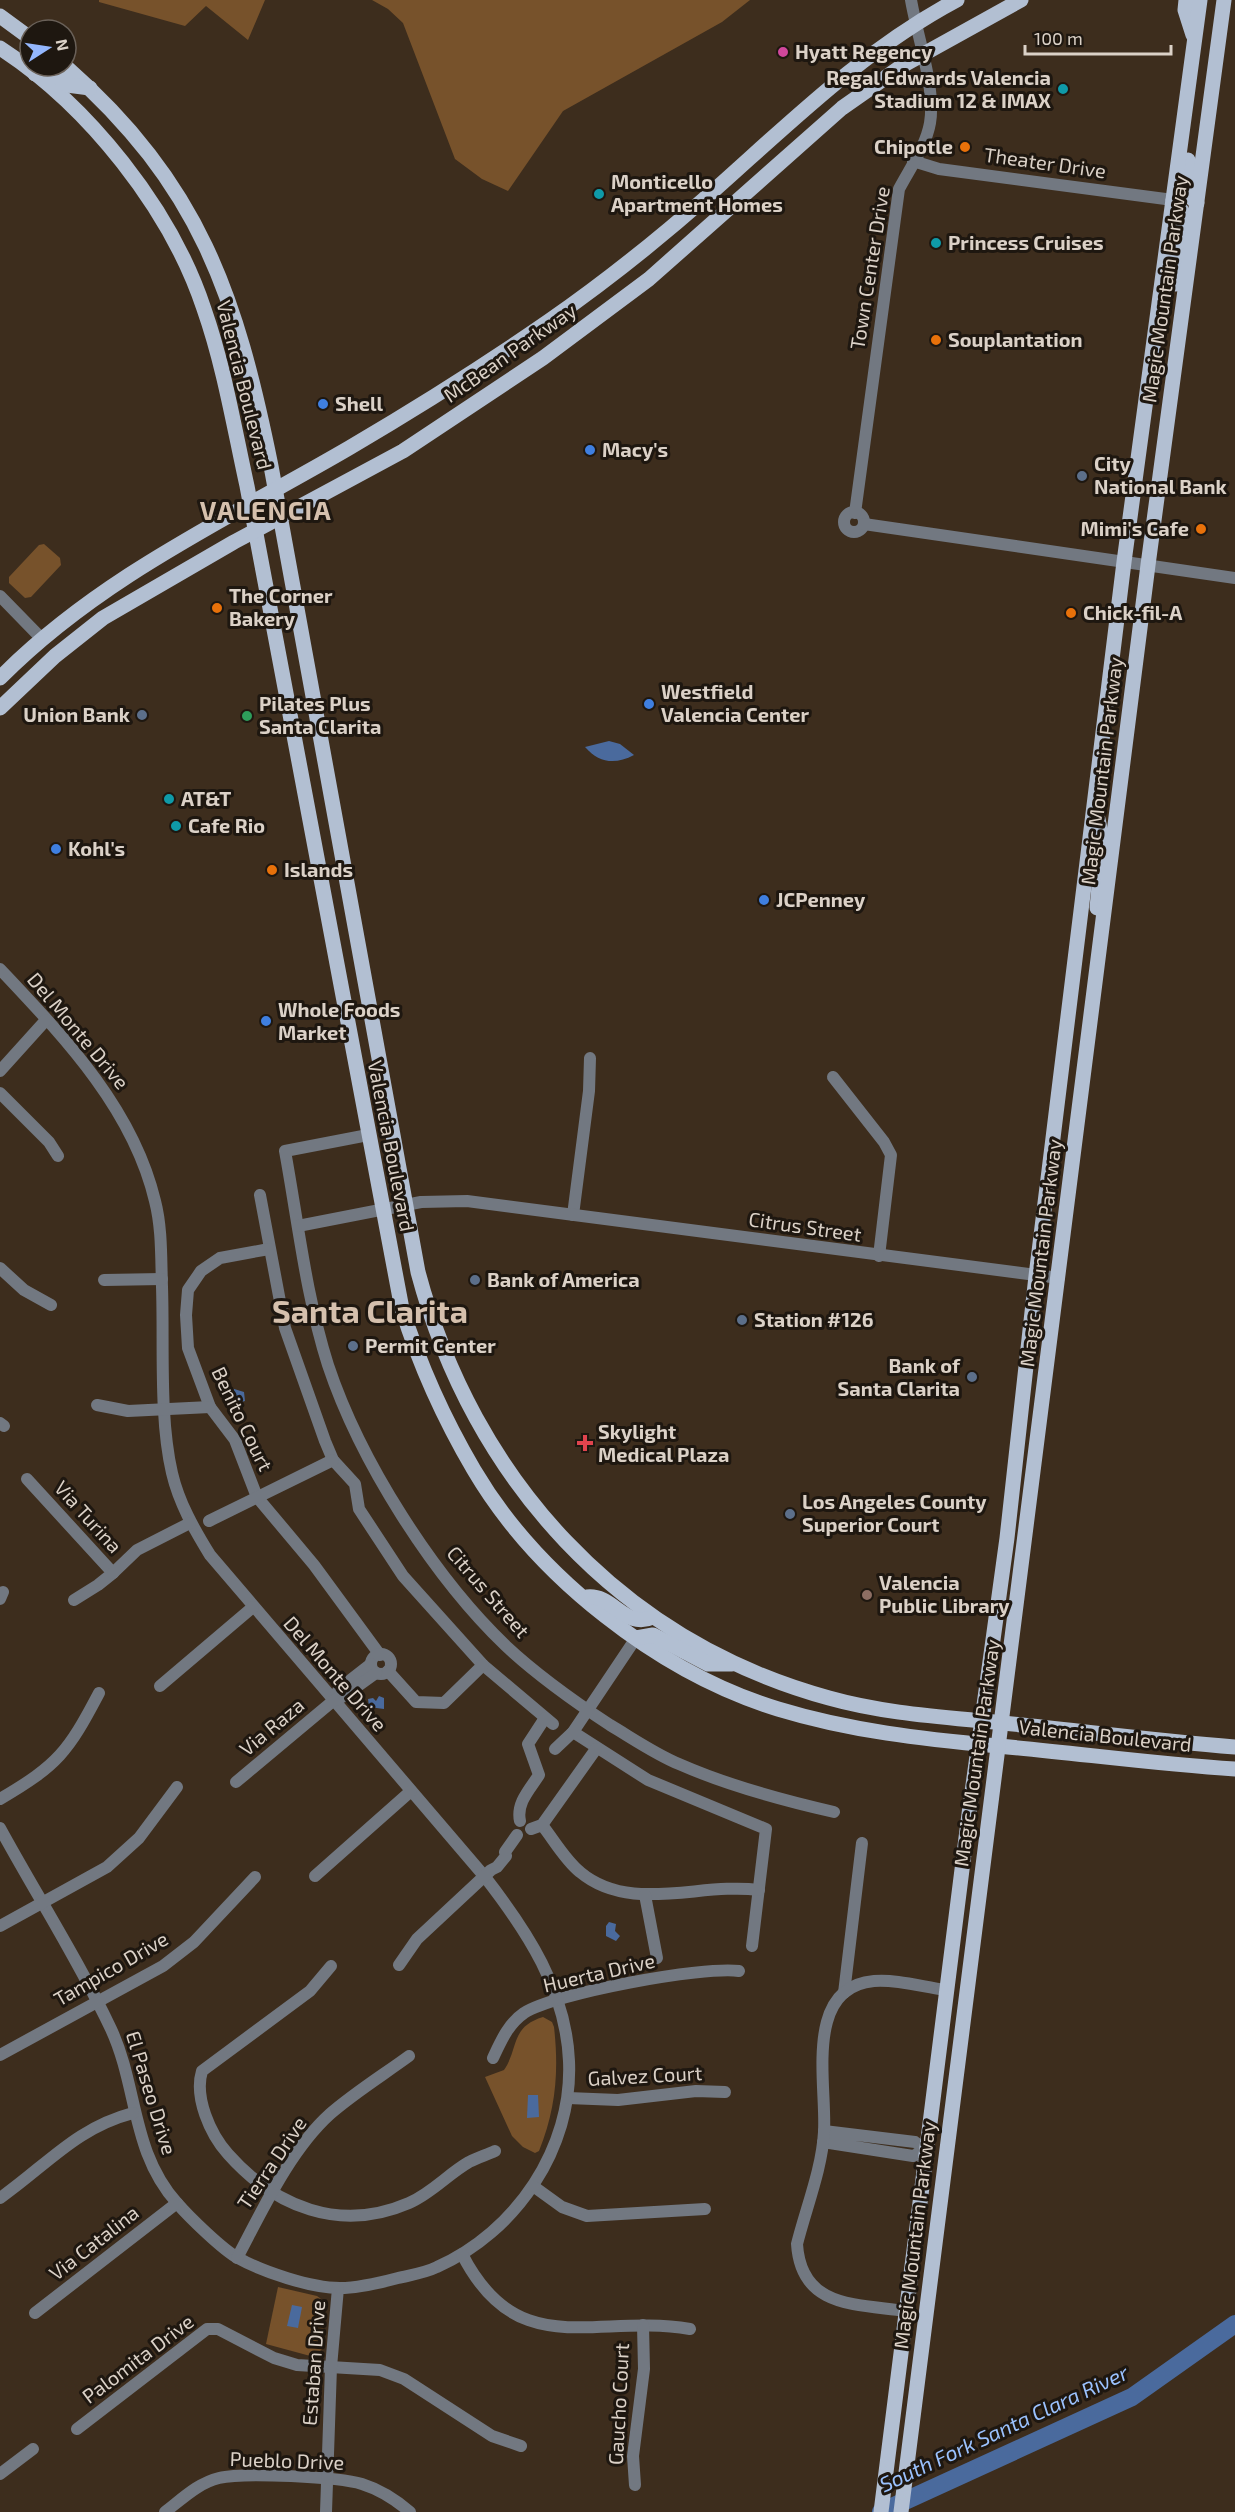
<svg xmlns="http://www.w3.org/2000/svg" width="1235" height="2512" font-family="'Exo 2',sans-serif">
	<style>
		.green { fill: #77522b }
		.water { fill: #4a6a9d }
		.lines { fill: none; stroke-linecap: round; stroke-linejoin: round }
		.river { stroke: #4a6a9d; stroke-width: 18 }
		.minor { stroke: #727881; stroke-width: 12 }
		.major { stroke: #b2bfd2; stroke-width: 15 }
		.hotel-dot { fill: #d1479c; stroke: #1e1710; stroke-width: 2 }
		.culture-dot { fill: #0f9aa8; stroke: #1e1710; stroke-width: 2 }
		.food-dot { fill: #e8710a; stroke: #1e1710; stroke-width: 2 }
		.shop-dot { fill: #3f7fe0; stroke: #1e1710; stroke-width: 2 }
		.service-dot { fill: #5c6f8a; stroke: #1e1710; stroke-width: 2 }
		.leisure-dot { fill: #2e9e5b; stroke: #1e1710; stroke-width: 2 }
		.health-dot { fill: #e0444e; stroke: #1e1710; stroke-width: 2 }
		.education-dot { fill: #8d6e63; stroke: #1e1710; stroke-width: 2 }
		.labels { text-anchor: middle; stroke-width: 6; stroke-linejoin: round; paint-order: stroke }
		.poi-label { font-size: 20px; font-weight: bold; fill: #dbd1c7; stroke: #1e1710; text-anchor: start }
		.street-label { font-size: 20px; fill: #dbd1c7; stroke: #1e1710 }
		.water-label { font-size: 21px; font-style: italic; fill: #9bc2fe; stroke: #1e1710 }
		.district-label { font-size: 26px; font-weight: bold; letter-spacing: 1.5px; fill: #d5c0ad; stroke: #1e1710 }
		.town-label { font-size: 32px; font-weight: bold; fill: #d5c0ad; stroke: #1e1710 }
	</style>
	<rect width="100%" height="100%" fill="#3d2d1d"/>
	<g class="green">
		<polygon points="99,0 265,0 248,40 206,6 185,26 99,2"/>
		<polygon points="372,0 750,0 722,22 563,111 508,191 482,179 455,159 403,23 388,9"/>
		<polygon points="44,544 60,558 61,565 31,597 25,598 9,583 9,577 39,545"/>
		<path d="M543,2017L552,2022L554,2027C559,2071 556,2109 539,2151L535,2153L523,2147L512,2136L485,2077L504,2070C519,2048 510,2027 543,2017Z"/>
		<polygon points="278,2287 317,2296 324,2301 323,2348 314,2357 266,2344"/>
	</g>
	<g class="water">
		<path d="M609,741L620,744L634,755C615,765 599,763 585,747Z"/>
		<polygon points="231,1388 244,1392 245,1401 238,1403 233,1397 227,1395"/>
		<polygon points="379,1696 384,1698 384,1709 369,1707 368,1699 373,1698 376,1701"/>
		<polygon points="609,1922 616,1924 615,1931 620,1936 616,1941 606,1936 606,1926"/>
		<polygon points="528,2095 538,2095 539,2117 527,2118"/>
		<polygon points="292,2305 302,2307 298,2328 287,2326"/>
	</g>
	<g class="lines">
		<polyline class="river" points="881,2512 1132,2397 1235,2324"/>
		<g class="minor">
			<polyline points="913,161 939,169 1173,200"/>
			<circle cx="854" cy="522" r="10"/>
			<path d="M855,513L899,189C910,168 926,146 930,123C936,88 917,36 911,0"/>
			<polyline points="864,524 1235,578"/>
			<polyline points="0,596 42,639"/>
			<path d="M0,969C63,1036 133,1108 155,1201C162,1228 161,1258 162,1287C164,1344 159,1417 172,1473C179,1503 194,1529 210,1555L485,1877C527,1931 566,1990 569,2061C573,2148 516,2232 437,2267C425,2273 410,2275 398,2278C379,2283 359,2288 340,2288C311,2288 263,2272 238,2258C223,2250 189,2217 177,2203C131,2152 138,2087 111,2029C79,1961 36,1894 0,1828"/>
			<polyline points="0,1071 46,1020"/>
			<polyline points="833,1077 884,1142 891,1155 879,1256"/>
			<polyline points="0,1093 49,1142 58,1156"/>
			<path d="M368,1135L285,1151C298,1222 306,1296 328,1365C360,1461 433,1576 506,1646C537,1675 575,1702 610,1725C632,1738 655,1754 679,1764C729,1786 781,1800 834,1812"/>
			<polyline points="260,1195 285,1328 325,1441 333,1460 355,1484 359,1509 403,1576 483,1665 553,1724"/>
			<polyline points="573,1215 589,1091 590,1058"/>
			<polyline points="298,1226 421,1202 467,1201 1059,1278"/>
			<polyline points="269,1249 220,1258 201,1271 188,1290 186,1315 188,1348 210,1407 235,1440 257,1497 314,1565 380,1655"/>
			<polyline points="0,1268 24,1290 51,1305"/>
			<polyline points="104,1280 162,1279"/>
			<polyline points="97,1405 128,1411 210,1407"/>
			<polyline points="0,1423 4,1426"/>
			<polyline points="27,1479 113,1573 98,1585 74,1600"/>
			<polyline points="209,1521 333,1460"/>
			<polyline points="113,1573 137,1550 190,1523"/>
			<polyline points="0,1599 3,1592"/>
			<circle cx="381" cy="1664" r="10"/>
			<polyline points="388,1671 416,1702 444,1703 483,1665"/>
			<polyline points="160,1686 253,1607"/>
			<polyline points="333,1701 339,1689 371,1664"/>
			<polyline points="573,1732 648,1780 766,1829 752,1946"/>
			<polyline points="555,1749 573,1732 636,1638"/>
			<polyline points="236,1782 333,1701 344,1696 376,1673"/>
			<path d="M0,1799C58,1765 68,1752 99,1693"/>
			<path d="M520,1821C516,1803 530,1789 539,1775L528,1744L545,1718"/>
			<path d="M542,1825C554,1840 565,1860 580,1872C630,1914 700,1882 759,1890"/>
			<polyline points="531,1829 542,1825 596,1749"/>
			<polyline points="315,1876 411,1791"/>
			<polyline points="645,1895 657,1958"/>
			<polyline points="0,1926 107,1867 139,1838 177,1787"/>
			<polyline points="399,1965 417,1939 491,1870 497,1867 506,1856 505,1852 517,1835"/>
			<path d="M331,1966L310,1991L202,2071C194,2097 210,2134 228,2154C275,2207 340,2233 409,2203C432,2193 448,2174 469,2162C477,2158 486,2155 495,2151"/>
			<polyline points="844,1993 862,1843"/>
			<polyline points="0,2055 163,1966 194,1942 255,1877"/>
			<path d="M493,2058C501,2041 508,2024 524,2013C555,1993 703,1966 739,1971"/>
			<polyline points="568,2098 618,2100 696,2091 725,2092"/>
			<polyline points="823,2142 913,2156 926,2150 915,2142 824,2131"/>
			<polyline points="533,2186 562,2207 587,2216 705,2209"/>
			<path d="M0,2198C47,2165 76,2128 133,2113"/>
			<path d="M462,2254C518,2364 595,2313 690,2329"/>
			<path d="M237,2258C262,2211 290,2150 330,2114C354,2093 383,2075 409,2056"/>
			<path d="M905,2311C856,2304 801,2308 797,2244C806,2208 822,2169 824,2132C827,2085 803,1987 874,1981C897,1979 923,1987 946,1990"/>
			<polyline points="35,2313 177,2203"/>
			<polyline points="77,2429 207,2329 218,2329 274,2358 297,2365 380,2370 404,2379 492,2436 521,2446"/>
			<polyline points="0,2474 33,2449"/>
			<polyline points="635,2485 633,2456 644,2369 643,2325"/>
			<path d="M165,2512C182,2499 198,2483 219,2478C244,2472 339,2477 362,2484C381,2490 396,2500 410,2512"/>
			<polyline points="326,2512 331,2367 338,2288"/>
		</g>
		<g class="major">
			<polyline points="1186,0 1185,10 1193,35"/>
			<polyline points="0,16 30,38"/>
			<path d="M0,48C88,105 171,209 204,309C224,366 234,427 247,486L402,1309C420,1366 444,1419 474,1470C537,1577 660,1673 778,1709C850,1731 923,1739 998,1746C1077,1753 1155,1764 1235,1769"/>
			<path d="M65,66C200,185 236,294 271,466L418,1272C473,1479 620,1641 829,1698C886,1714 945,1717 1003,1723C1081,1731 1157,1741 1235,1747"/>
			<polyline points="35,74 42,68 50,70 67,85 90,88"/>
			<polyline points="1188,160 1186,193 1197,203"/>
			<polyline points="1173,200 1182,211 1183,221 1176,284"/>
			<path d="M0,678C100,577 229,518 349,448C417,408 484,366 549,321C605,282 660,238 711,193C790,123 863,50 957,0"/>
			<polyline points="0,708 55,656 103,618 234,542 403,451 543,358 649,279 842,108 902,66 1021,0"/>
			<polyline points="1097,908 1103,843 1098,819"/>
			<path d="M587,1597C613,1594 625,1630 653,1617"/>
			<polyline points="636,1638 653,1635 708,1664 732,1664"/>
			<polyline points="881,2512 969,1814 1007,1538 1036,1276 1124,562 1200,0"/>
			<polyline points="901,2512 1148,565 1224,0"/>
		</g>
	</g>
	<circle class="hotel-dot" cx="783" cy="52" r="6"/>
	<g class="culture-dot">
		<circle cx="1063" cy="89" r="6"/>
		<circle cx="599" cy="194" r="6"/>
		<circle cx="936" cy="243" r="6"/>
		<circle cx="169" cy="799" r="6"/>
		<circle cx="176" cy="826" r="6"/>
	</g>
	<g class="food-dot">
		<circle cx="965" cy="147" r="6"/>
		<circle cx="936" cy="340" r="6"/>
		<circle cx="1201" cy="529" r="6"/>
		<circle cx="217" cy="608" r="6"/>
		<circle cx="1071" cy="613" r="6"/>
		<circle cx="272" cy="870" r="6"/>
	</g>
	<g class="shop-dot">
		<circle cx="323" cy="404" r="6"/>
		<circle cx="590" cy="450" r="6"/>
		<circle cx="649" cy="704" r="6"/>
		<circle cx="56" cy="849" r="6"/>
		<circle cx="764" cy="900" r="6"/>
		<circle cx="266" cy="1021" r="6"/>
	</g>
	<g class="service-dot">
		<circle cx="1082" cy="476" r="6"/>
		<circle cx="142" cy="715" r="6"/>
		<circle cx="475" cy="1280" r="6"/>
		<circle cx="742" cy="1320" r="6"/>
		<circle cx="353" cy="1346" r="6"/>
		<circle cx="972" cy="1377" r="6"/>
		<circle cx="790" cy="1514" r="6"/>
	</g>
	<circle class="leisure-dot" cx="247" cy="716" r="6"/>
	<path class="health-dot" d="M582 1434h6v6h6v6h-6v6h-6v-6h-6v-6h6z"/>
	<circle class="education-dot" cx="867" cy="1595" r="6"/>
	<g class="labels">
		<g class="poi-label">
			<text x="795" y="59">Hyatt Regency</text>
			<text x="1051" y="85" text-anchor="end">Regal Edwards Valencia<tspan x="1051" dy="23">Stadium 12 &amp; IMAX</tspan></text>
			<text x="953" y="154" text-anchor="end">Chipotle</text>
			<text x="611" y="189">Monticello<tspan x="611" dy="23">Apartment Homes</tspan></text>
			<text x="948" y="250">Princess Cruises</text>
			<text x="948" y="347">Souplantation</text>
			<text x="335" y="411">Shell</text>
			<text x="602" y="457">Macy's</text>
			<text x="1094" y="471">City<tspan x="1094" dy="23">National Bank</tspan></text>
			<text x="1189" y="536" text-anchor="end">Mimi's Cafe</text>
			<text x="229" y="603">The Corner<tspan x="229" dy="23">Bakery</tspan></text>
			<text x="1083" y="620">Chick-fil-A</text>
			<text x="661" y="699">Westfield<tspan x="661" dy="23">Valencia Center</tspan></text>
			<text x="259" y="711">Pilates Plus<tspan x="259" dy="23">Santa Clarita</tspan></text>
			<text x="130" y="722" text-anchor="end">Union Bank</text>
			<text x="181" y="806">AT&amp;T</text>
			<text x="188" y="833">Cafe Rio</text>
			<text x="68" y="856">Kohl's</text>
			<text x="284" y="877">Islands</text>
			<text x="776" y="907">JCPenney</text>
			<text x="278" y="1017">Whole Foods<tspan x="278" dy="23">Market</tspan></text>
			<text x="487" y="1287">Bank of America</text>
			<text x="754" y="1327">Station #126</text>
			<text x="365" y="1353">Permit Center</text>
			<text x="960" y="1373" text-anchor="end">Bank of<tspan x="960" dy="23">Santa Clarita</tspan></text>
			<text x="598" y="1439">Skylight<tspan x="598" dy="23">Medical Plaza</tspan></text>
			<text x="802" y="1509">Los Angeles County<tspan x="802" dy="23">Superior Court</tspan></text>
			<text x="879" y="1590">Valencia<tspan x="879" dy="23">Public Library</tspan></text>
		</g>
		<g class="street-label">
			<text transform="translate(1045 163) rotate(8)" y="7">Theater Drive</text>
			<text transform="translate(870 268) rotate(-81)" y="7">Town Center Drive</text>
			<text transform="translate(1165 289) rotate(-82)" y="7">Magic Mountain Parkway</text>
			<text transform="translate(510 353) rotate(-35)" y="7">McBean Parkway</text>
			<text transform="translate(244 385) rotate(76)" y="7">Valencia Boulevard</text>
			<text transform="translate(1102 771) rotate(-83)" y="7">Magic Mountain Parkway</text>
			<text transform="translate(78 1031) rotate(50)" y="7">Del Monte Drive</text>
			<text transform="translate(391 1146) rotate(79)" y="7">Valencia Boulevard</text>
			<text transform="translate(805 1227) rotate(8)" y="7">Citrus Street</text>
			<text transform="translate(1041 1253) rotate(-83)" y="7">Magic Mountain Parkway</text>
			<text transform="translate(242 1419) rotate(64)" y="7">Benito Court</text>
			<text transform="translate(88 1517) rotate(48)" y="7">Via Turina</text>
			<text transform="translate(488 1592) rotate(49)" y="7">Citrus Street</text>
			<text transform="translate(335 1674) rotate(49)" y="7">Del Monte Drive</text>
			<text transform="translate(272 1727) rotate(-40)" y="7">Via Raza</text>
			<text transform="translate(1105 1736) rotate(6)" y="7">Valencia Boulevard</text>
			<text transform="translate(977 1753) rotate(-82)" y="7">Magic Mountain Parkway</text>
			<text transform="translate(111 1969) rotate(-30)" y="7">Tampico Drive</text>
			<text transform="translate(599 1973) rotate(-13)" y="7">Huerta Drive</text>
			<text transform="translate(645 2076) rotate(-3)" y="7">Galvez Court</text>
			<text transform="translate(151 2093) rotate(73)" y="7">El Paseo Drive</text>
			<text transform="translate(272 2163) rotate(-56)" y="7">Tierra Drive</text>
			<text transform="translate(915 2235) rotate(-83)" y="7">Magic Mountain Parkway</text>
			<text transform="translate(94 2243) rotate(-38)" y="7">Via Catalina</text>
			<text transform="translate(138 2359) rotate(-37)" y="7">Palomita Drive</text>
			<text transform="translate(314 2363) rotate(-86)" y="7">Estaban Drive</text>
			<text transform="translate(619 2404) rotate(-87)" y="7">Gaucho Court</text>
			<text transform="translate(287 2461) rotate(2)" y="7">Pueblo Drive</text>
		</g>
		<g class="water-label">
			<text transform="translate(1004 2429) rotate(-25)" y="7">South Fork Santa Clara River</text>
		</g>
		<g class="district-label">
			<text x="266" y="520">VALENCIA</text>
		</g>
		<g class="town-label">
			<text x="370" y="1323">Santa Clarita</text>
		</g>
	</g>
	<g transform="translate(48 48) rotate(78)"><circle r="28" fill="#1e1710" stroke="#6a6159" stroke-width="1.5"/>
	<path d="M0-4.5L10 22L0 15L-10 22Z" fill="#94b7fd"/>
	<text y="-9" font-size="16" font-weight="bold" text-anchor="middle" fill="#dbd1c7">N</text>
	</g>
	<path d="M1025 45v9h146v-9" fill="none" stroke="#dbd1c7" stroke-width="3"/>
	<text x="1034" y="45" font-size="18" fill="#dbd1c7" stroke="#1e1710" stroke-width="4.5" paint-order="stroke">100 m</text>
</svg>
